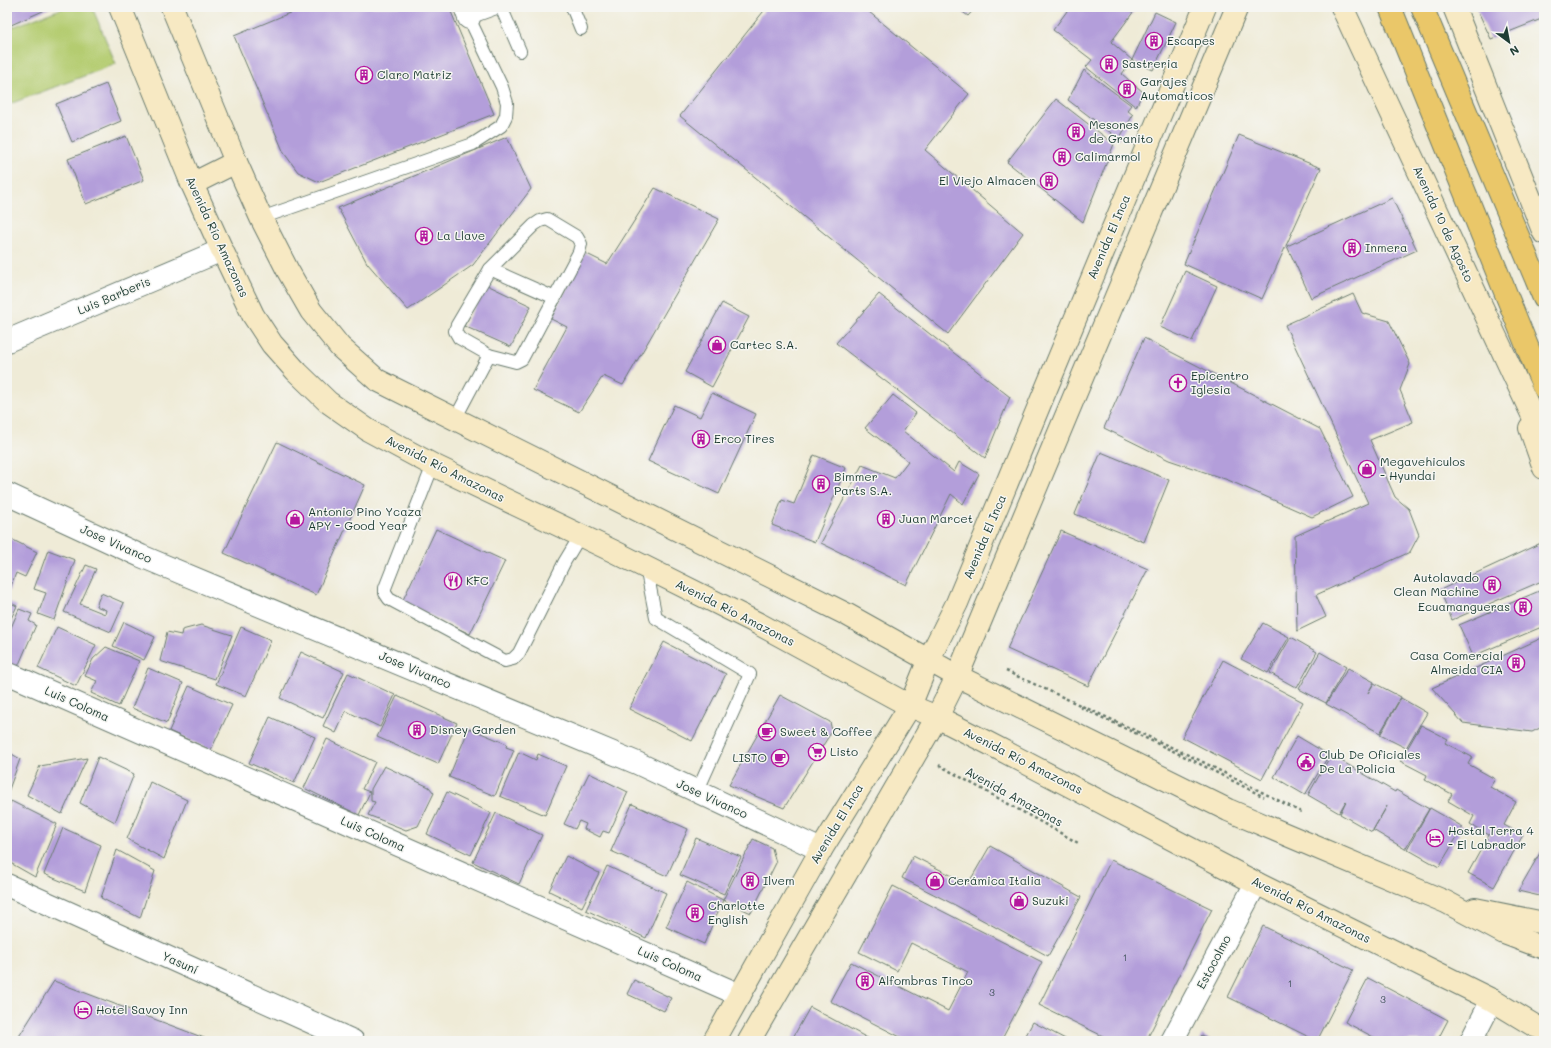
<svg xmlns="http://www.w3.org/2000/svg" width="1551" height="1048" font-family="Mali,sans-serif">
	<style>
		.green { fill: #b4cc70; stroke: #6a8452 }
		.building { fill: #b39eda }
		.lines { fill: none; stroke-linecap: round; stroke-linejoin: round }
		.service-casing { stroke: #687a6d; stroke-width: 14 }
		.minor-casing { stroke: #687a6d; stroke-width: 24 }
		.secondary-casing { stroke: #687a6d; stroke-width: 24 }
		.primary-casing { stroke: #687a6d; stroke-width: 24 }
		.path { stroke: #687a6d; stroke-width: 2.5; stroke-dasharray: 3 3; stroke-linecap: butt }
		.service { stroke: #fff; stroke-width: 12 }
		.minor { stroke: #fff; stroke-width: 22 }
		.secondary { stroke: #f7e9c3; stroke-width: 22 }
		.primary { stroke: #eac769; stroke-width: 22 }
		.labels { text-anchor: middle; stroke-width: 3; stroke-linejoin: round; paint-order: stroke }
		.number-label { font-size: 10px; fill: #44555e }
		.poi-label { font-size: 12px; fill: #1f3d34; stroke: #f6f6f2; text-anchor: start }
		.street-label { font-size: 12px; fill: #1f3d34; stroke: #f6f6f2 }
	</style>
	<rect width="100%" height="100%" fill="#f6f6f2"/>
	<filter id="ink" filterUnits="userSpaceOnUse"><feTurbulence type="fractalNoise" baseFrequency=".025" numOctaves="2"/><feDisplacementMap in="SourceGraphic" scale="8" xChannelSelector="R" yChannelSelector="G"/><feConvolveMatrix kernelMatrix="1 2 1 2 8 2 1 2 1" color-interpolation-filters="sRGB"/></filter>
	<filter id="wash" filterUnits="userSpaceOnUse"><feTurbulence type="fractalNoise" baseFrequency=".012" numOctaves="4" result="noise"/><feDisplacementMap in="SourceGraphic" scale="16" xChannelSelector="R" yChannelSelector="G"/><feGaussianBlur stdDeviation="0.9" result="paint"/><feColorMatrix in="noise" values="0 0 0 0 0 0 0 0 0 0 0 0 0 0 0 0 0 1.4 0 .05"/><feComposite in="paint" operator="in"/></filter>
	<g filter="url(#wash)">
		<rect width="100%" height="100%" fill="#efebd7"/>
		<polygon class="green" points="66,7 92,7 116,64 7,105 7,29"/>
		<g id="blocks">
			<g class="building">
				<polygon points="7,7 52,7 11,25 7,15"/>
				<polygon points="304,7 449,7 494,114 319,182 298,172 284,153 234,36"/>
				<polygon points="767,7 863,7 969,94 925,150 1023,233 948,334 680,116"/>
				<polygon points="956,7 976,7 968,16"/>
				<polygon points="1070,7 1137,7 1111,42 1132,60 1122,74 1143,92 1136,107 1086,67 1092,60 1053,30"/>
				<polygon points="1476,7 1544,7 1544,18 1491,39"/>
				<polygon points="1155,12 1176,22 1153,70 1132,60"/>
				<polygon points="1084,70 1131,105 1127,110 1133,115 1119,139 1068,100"/>
				<polygon points="106,84 121,121 72,142 56,104"/>
				<polygon points="1056,99 1114,144 1083,222 1007,162"/>
				<polygon points="1239,135 1321,168 1262,299 1184,264"/>
				<polygon points="126,136 144,180 86,204 68,159"/>
				<polygon points="507,137 531,189 473,265 408,310 367,263 338,208"/>
				<polygon points="655,188 719,219 623,385 603,376 579,412 533,390 567,327 551,319 585,253 607,264"/>
				<polygon points="1392,198 1417,250 1311,298 1287,246"/>
				<polygon points="1185,271 1217,286 1192,341 1160,327"/>
				<polygon points="487,285 531,306 511,347 464,326"/>
				<polygon points="879,294 1010,397 985,458 836,343"/>
				<polygon points="1353,294 1362,313 1389,321 1410,364 1400,390 1413,422 1370,440 1395,497 1409,509 1419,535 1410,552 1316,595 1326,617 1297,631 1295,536 1368,503 1285,325"/>
				<polygon points="722,303 749,317 712,387 685,372"/>
				<polygon points="1144,338 1320,429 1353,497 1312,517 1228,480 1169,460 1104,428"/>
				<polygon points="712,393 756,414 719,494 648,461 674,405 700,417"/>
				<polygon points="893,395 916,413 903,431 954,472 959,462 979,474 963,504 951,494 906,585 821,543 862,465 895,478 908,461 865,428"/>
				<polygon points="277,442 365,485 316,595 224,553"/>
				<polygon points="1101,452 1169,480 1144,542 1075,514"/>
				<polygon points="814,455 846,468 815,542 772,525 782,500 794,504"/>
				<polygon points="436,529 505,561 470,634 402,602"/>
				<polygon points="1061,531 1148,569 1088,686 1007,649"/>
				<polygon points="7,537 37,552 25,577 16,573 9,591 7,590"/>
				<polygon points="1541,543 1544,550 1544,580 1452,620 1440,590"/>
				<polygon points="48,550 75,560 54,620 38,614 46,593 34,589"/>
				<polygon points="86,565 96,569 80,604 105,614 106,610 96,606 101,593 124,603 111,632 64,612"/>
				<polygon points="1544,589 1544,626 1473,656 1459,625"/>
				<polygon points="7,601 17,606 7,627"/>
				<polygon points="19,609 32,614 29,621 36,625 17,669 7,665 7,637"/>
				<polygon points="124,622 155,637 144,660 113,646"/>
				<polygon points="1263,623 1289,637 1268,673 1241,659"/>
				<polygon points="201,625 232,635 215,679 160,661 167,632 181,635 182,630"/>
				<polygon points="57,627 96,645 76,686 38,668"/>
				<polygon points="241,627 271,640 246,696 216,684"/>
				<polygon points="1291,637 1317,652 1297,688 1270,673"/>
				<polygon points="1544,637 1544,726 1532,732 1463,723 1432,688"/>
				<polygon points="664,642 726,674 692,741 629,709"/>
				<polygon points="106,647 139,661 119,706 91,693 97,681 85,676 93,659"/>
				<polygon points="301,652 344,672 323,718 280,698"/>
				<polygon points="1320,652 1346,667 1326,703 1299,689"/>
				<polygon points="1223,660 1303,702 1262,779 1182,737"/>
				<polygon points="148,668 183,683 167,723 132,708"/>
				<polygon points="1348,668 1374,682 1368,693 1374,683 1401,697 1380,733 1326,704"/>
				<polygon points="348,673 395,695 380,727 346,711 336,733 323,726"/>
				<polygon points="189,686 232,705 211,750 169,731"/>
				<polygon points="780,695 830,722 832,731 784,808 729,785"/>
				<polygon points="397,696 457,723 438,764 377,737"/>
				<polygon points="1401,698 1427,713 1406,748 1380,735"/>
				<polygon points="270,717 315,737 294,783 249,763"/>
				<polygon points="1421,725 1448,739 1445,743 1472,757 1468,764 1495,779 1490,787 1516,802 1504,825 1523,835 1494,887 1468,873 1489,835 1470,824 1474,816 1448,801 1452,794 1425,780 1427,775 1400,761"/>
				<polygon points="469,728 507,744 506,747 514,750 495,796 449,777"/>
				<polygon points="1297,736 1329,755 1305,795 1274,777"/>
				<polygon points="327,739 375,762 362,789 370,792 359,815 304,788"/>
				<polygon points="7,751 20,759 7,795"/>
				<polygon points="519,752 536,760 538,754 566,766 545,815 500,796"/>
				<polygon points="1331,755 1395,792 1396,790 1429,809 1405,849 1373,830 1387,806 1372,832 1340,814 1346,801 1339,813 1308,795"/>
				<polygon points="98,757 134,774 115,822 80,803"/>
				<polygon points="87,758 62,814 27,795 40,766"/>
				<polygon points="384,766 429,787 434,793 418,826 406,830 368,815 375,802 371,801 371,789"/>
				<polygon points="589,773 628,792 609,833 603,831 600,837 584,829 586,824 579,821 575,829 564,824"/>
				<polygon points="150,782 187,800 164,859 127,839"/>
				<polygon points="447,792 491,813 471,855 427,834"/>
				<polygon points="11,801 57,824 35,877 7,861 7,812"/>
				<polygon points="632,804 688,829 667,876 611,851"/>
				<polygon points="1430,808 1463,827 1439,867 1407,849"/>
				<polygon points="496,813 542,835 519,884 473,862"/>
				<polygon points="63,828 101,845 85,891 44,874"/>
				<polygon points="696,838 741,857 724,894 680,875"/>
				<polygon points="753,839 772,848 776,863 751,913 723,900"/>
				<polygon points="990,846 1081,897 1048,956 957,906 902,878 913,856 968,884"/>
				<polygon points="1544,846 1544,897 1518,891"/>
				<polygon points="117,850 155,871 140,918 101,898"/>
				<polygon points="566,856 599,873 582,907 549,891"/>
				<polygon points="1111,860 1212,909 1146,1041 1113,1041 1039,1005"/>
				<polygon points="607,866 666,893 646,938 586,910"/>
				<polygon points="687,882 723,900 704,944 666,927"/>
				<polygon points="893,886 1042,962 1001,1041 908,1041 830,1001 851,962 948,1011 968,972 911,943 897,971 859,952"/>
				<polygon points="1263,926 1353,970 1317,1041 1228,997"/>
				<polygon points="1368,978 1448,1020 1437,1041 1381,1041 1345,1022"/>
				<polygon points="634,980 671,998 664,1011 627,994"/>
				<polygon points="54,981 212,1041 25,1041 18,1038"/>
				<polygon points="810,1007 873,1041 791,1041"/>
				<polygon points="1033,1022 1069,1041 1023,1041"/>
				<polygon points="1202,1035 1212,1041 1199,1041"/>
			</g>
		</g>
	</g>
	<g filter="url(#ink)">
		<use href="#blocks" fill-opacity="0" stroke="#687a6d" stroke-width="1"/>
		<g class="lines">
			<defs>
				<g id="service">
					<polyline points="501,7 520,51"/>
					<polyline points="572,7 581,29"/>
					<polyline points="261,218 473,144 501,126 506,116 507,103 502,87 469,18 499,7"/>
					<polygon points="547,219 577,237 581,244 579,252 522,359 516,362 489,355 459,338 455,331 457,325 490,269 534,225 540,221"/>
					<polyline points="490,269 555,298"/>
					<polyline points="455,419 489,355"/>
					<polyline points="433,465 385,588 385,593 389,599 505,661 513,659 519,653 565,561 580,536"/>
					<polyline points="646,567 656,618 750,674 697,792"/>
				</g>
				<g id="minor">
					<polyline points="465,7 469,18"/>
					<polyline points="7,341 222,250"/>
					<polyline points="7,494 141,556 637,763 821,850"/>
					<polyline points="7,673 740,995"/>
					<polyline points="7,885 353,1041"/>
					<polyline points="1172,1041 1256,883"/>
					<polyline points="1471,1041 1492,1000"/>
				</g>
				<g id="secondary">
					<polyline points="120,7 192,184 222,250 253,315 272,344 296,371 328,402 368,430 433,465 613,551 759,624 910,706 937,717 988,743 1256,883 1492,1000 1535,1026 1544,1029"/>
					<polyline points="172,7 236,162 261,218 288,271 311,311 340,347 377,380 846,614 957,676 1228,810 1446,902 1504,933 1544,948"/>
					<polyline points="1342,7 1544,440"/>
					<polyline points="1454,7 1544,233"/>
					<polyline points="192,184 236,162"/>
					<polyline points="1530,428 1544,468"/>
					<polyline points="1475,909 1544,923"/>
					<polyline points="714,1041 821,850 910,706 929,659 957,603 1205,7"/>
					<polyline points="749,1041 937,717 957,677 1237,7"/>
				</g>
				<g id="primary">
					<polyline points="1390,7 1544,388"/>
					<polyline points="1422,7 1544,298"/>
				</g>
			</defs>
			<use href="#service" class="service-casing"/>
			<use href="#minor" class="minor-casing"/>
			<use href="#secondary" class="secondary-casing"/>
			<use href="#primary" class="primary-casing"/>
			<g class="path">
				<polyline points="1006,671 1197,759 1301,812"/>
				<polyline points="1080,707 1196,762 1264,797"/>
				<polyline points="939,765 1080,844"/>
			</g>
			<use href="#service" class="service"/>
			<use href="#minor" class="minor"/>
			<use href="#secondary" class="secondary"/>
			<use href="#primary" class="primary"/>
		</g>
	</g>
	<defs>
		<symbol id="building-ring" viewBox="-11 -11 22 22"><circle r="9.5" fill="#f6f6f2" stroke="#b5179e" stroke-width="1.5"/><path d="M-4-6H4V6H1V3H-1V6H-4ZM-2.5-4.3h1.7v1.8h-1.7ZM.8-4.3h1.7v1.8H.8ZM-2.5-1h1.7V.8h-1.7ZM.8-1h1.7V.8H.8Z" fill="#b5179e"/></symbol>
		<symbol id="shop-ring" viewBox="-11 -11 22 22"><circle r="9.5" fill="#f6f6f2" stroke="#b5179e" stroke-width="1.5"/><path d="M-5-2.5h2.3a2.7 3.5 0 0 1 5.4 0H5L5.5 6h-11ZM-1.5-2.5h3a1.5 2.3 0 0 0-3 0Z" fill="#b5179e"/></symbol>
		<symbol id="church-ring" viewBox="-11 -11 22 22"><circle r="9.5" fill="#f6f6f2" stroke="#b5179e" stroke-width="1.5"/><path d="M-1.2-6h2.4v3.5h3.3v2.4h-3.3V6h-2.4V-.1h-3.3v-2.4h3.3Z" fill="#b5179e"/></symbol>
		<symbol id="restaurant-ring" viewBox="-11 -11 22 22"><circle r="9.5" fill="#f6f6f2" stroke="#b5179e" stroke-width="1.5"/><path d="M-5-6h1v4h1v-4h1v4h1v-4h1v5L-1.5 .5V6h-2V.5L-5-1ZM5-6V6H3V1.5H1.5Q1.5-4 5-6Z" fill="#b5179e"/></symbol>
		<symbol id="cafe-ring" viewBox="-11 -11 22 22"><circle r="9.5" fill="#f6f6f2" stroke="#b5179e" stroke-width="1.5"/><path d="M-5.5-4.5H6V0H3Q3 3.5 0 3.5H-2.5Q-5.5 3.5-5.5 0ZM3-3.2v2h1.7v-2ZM-6 4.5H4V6H-6Z" fill="#b5179e"/></symbol>
		<symbol id="supermarket-ring" viewBox="-11 -11 22 22"><circle r="9.5" fill="#f6f6f2" stroke="#b5179e" stroke-width="1.5"/><path d="M-6-5.5h2.5l.6 2H6L4.5 2H-2.5L-4.4-4H-6ZM-1.5 3.2a1.3 1.3 0 1 0 .1 0ZM3 3.2a1.3 1.3 0 1 0 .1 0Z" fill="#b5179e"/></symbol>
		<symbol id="civic-ring" viewBox="-11 -11 22 22"><circle r="9.5" fill="#f6f6f2" stroke="#b5179e" stroke-width="1.5"/><path d="M-.6-6.5H3V-4.5H.6V-3L4-1V1h2V6H-6V1h2V-1L-.6-3ZM-1.2 2.5V6h2.4V2.5Z" fill="#b5179e"/></symbol>
		<symbol id="hotel-ring" viewBox="-11 -11 22 22"><circle r="9.5" fill="#f6f6f2" stroke="#b5179e" stroke-width="1.5"/><path d="M-6-4.5h1.5V1H6V5H4.5V3h-9V5H-6ZM-4 0a1.8 1.8 0 1 1 3.6 0ZM.5 0V-2.5h3Q6-2.5 6 0Z" fill="#b5179e"/></symbol>
	</defs>
	<g fill-rule="evenodd">
		<use href="#building-ring" x="1144" y="31" width="20" height="20"/>
		<use href="#building-ring" x="1099" y="54" width="20" height="20"/>
		<use href="#building-ring" x="354" y="65" width="20" height="20"/>
		<use href="#building-ring" x="1117" y="79" width="20" height="20"/>
		<use href="#building-ring" x="1066" y="122" width="20" height="20"/>
		<use href="#building-ring" x="1052" y="147" width="20" height="20"/>
		<use href="#building-ring" x="1039" y="171" width="20" height="20"/>
		<use href="#building-ring" x="414" y="226" width="20" height="20"/>
		<use href="#building-ring" x="1342" y="238" width="20" height="20"/>
		<use href="#shop-ring" x="707" y="335" width="20" height="20"/>
		<use href="#church-ring" x="1168" y="373" width="20" height="20"/>
		<use href="#building-ring" x="691" y="429" width="20" height="20"/>
		<use href="#shop-ring" x="1357" y="459" width="20" height="20"/>
		<use href="#building-ring" x="811" y="474" width="20" height="20"/>
		<use href="#shop-ring" x="285" y="509" width="20" height="20"/>
		<use href="#building-ring" x="876" y="509" width="20" height="20"/>
		<use href="#restaurant-ring" x="443" y="571" width="20" height="20"/>
		<use href="#building-ring" x="1482" y="575" width="20" height="20"/>
		<use href="#building-ring" x="1513" y="597" width="20" height="20"/>
		<use href="#building-ring" x="1506" y="653" width="20" height="20"/>
		<use href="#building-ring" x="407" y="720" width="20" height="20"/>
		<use href="#cafe-ring" x="757" y="722" width="20" height="20"/>
		<use href="#supermarket-ring" x="807" y="742" width="20" height="20"/>
		<use href="#cafe-ring" x="770" y="748" width="20" height="20"/>
		<use href="#civic-ring" x="1296" y="752" width="20" height="20"/>
		<use href="#hotel-ring" x="1425" y="828" width="20" height="20"/>
		<use href="#building-ring" x="740" y="871" width="20" height="20"/>
		<use href="#shop-ring" x="925" y="871" width="20" height="20"/>
		<use href="#shop-ring" x="1009" y="891" width="20" height="20"/>
		<use href="#building-ring" x="685" y="903" width="20" height="20"/>
		<use href="#building-ring" x="855" y="971" width="20" height="20"/>
		<use href="#hotel-ring" x="73" y="1000" width="20" height="20"/>
	</g>
	<g class="labels">
		<g class="number-label">
			<text x="1125" y="961">1</text>
			<text x="1290" y="987">1</text>
			<text x="992" y="996">3</text>
			<text x="1383" y="1003">3</text>
		</g>
		<g class="poi-label">
			<text x="1167" y="45">Escapes</text>
			<text x="1122" y="68">Sastreria</text>
			<text x="377" y="79">Claro Matriz</text>
			<text x="1140" y="86">Garajes<tspan x="1140" dy="14">Automaticos</tspan></text>
			<text x="1089" y="129">Mesones<tspan x="1089" dy="14">de Granito</tspan></text>
			<text x="1075" y="161">Calimarmol</text>
			<text x="1036" y="185" text-anchor="end">El Viejo Almacen</text>
			<text x="437" y="240">La Llave</text>
			<text x="1365" y="252">Inmera</text>
			<text x="730" y="349">Cartec S.A.</text>
			<text x="1191" y="380">Epicentro<tspan x="1191" dy="14">Iglesia</tspan></text>
			<text x="714" y="443">Erco Tires</text>
			<text x="1380" y="466">Megavehiculos<tspan x="1380" dy="14">- Hyundai</tspan></text>
			<text x="834" y="481">Bimmer<tspan x="834" dy="14">Parts S.A.</tspan></text>
			<text x="308" y="516">Antonio Pino Ycaza<tspan x="308" dy="14">APY - Good Year</tspan></text>
			<text x="899" y="523">Juan Marcet</text>
			<text x="1479" y="582" text-anchor="end">Autolavado<tspan x="1479" dy="14">Clean Machine</tspan></text>
			<text x="466" y="585">KFC</text>
			<text x="1510" y="611" text-anchor="end">Ecuamangueras</text>
			<text x="1503" y="660" text-anchor="end">Casa Comercial<tspan x="1503" dy="14">Almeida CIA</tspan></text>
			<text x="430" y="734">Disney Garden</text>
			<text x="780" y="736">Sweet &amp; Coffee</text>
			<text x="830" y="756">Listo</text>
			<text x="1319" y="759">Club De Oficiales<tspan x="1319" dy="14">De La Policia</tspan></text>
			<text x="767" y="762" text-anchor="end">LISTO</text>
			<text x="1448" y="835">Hostal Terra 4<tspan x="1448" dy="14">- El Labrador</tspan></text>
			<text x="763" y="885">Ilvem</text>
			<text x="948" y="885">Cerámica Italia</text>
			<text x="1032" y="905">Suzuki</text>
			<text x="708" y="910">Charlotte<tspan x="708" dy="14">English</tspan></text>
			<text x="878" y="985">Alfombras Tinco</text>
			<text x="96" y="1014">Hotel Savoy Inn</text>
		</g>
		<g class="street-label">
			<text transform="translate(1443 224) rotate(65)" y="4">Avenida 10 de Agosto</text>
			<text transform="translate(217 237) rotate(65)" y="4">Avenida Río Amazonas</text>
			<text transform="translate(1109 237) rotate(-67)" y="4">Avenida El Inca</text>
			<text transform="translate(114 296) rotate(-23)" y="4">Luis Barberis</text>
			<text transform="translate(445 469) rotate(27)" y="4">Avenida Río Amazonas</text>
			<text transform="translate(985 537) rotate(-67)" y="4">Avenida El Inca</text>
			<text transform="translate(116 544) rotate(24)" y="4">Jose Vivanco</text>
			<text transform="translate(735 613) rotate(27)" y="4">Avenida Río Amazonas</text>
			<text transform="translate(415 670) rotate(23)" y="4">Jose Vivanco</text>
			<text transform="translate(77 704) rotate(24)" y="4">Luis Coloma</text>
			<text transform="translate(1023 761) rotate(27)" y="4">Avenida Río Amazonas</text>
			<text transform="translate(1014 797) rotate(29)" y="4">Avenida Amazonas</text>
			<text transform="translate(712 799) rotate(25)" y="4">Jose Vivanco</text>
			<text transform="translate(837 824) rotate(-59)" y="4">Avenida El Inca</text>
			<text transform="translate(373 834) rotate(24)" y="4">Luis Coloma</text>
			<text transform="translate(1311 910) rotate(27)" y="4">Avenida Río Amazonas</text>
			<text transform="translate(1214 962) rotate(-62)" y="4">Estocolmo</text>
			<text transform="translate(180 963) rotate(24)" y="4">Yasuní</text>
			<text transform="translate(670 964) rotate(24)" y="4">Luis Coloma</text>
		</g>
	</g>
	<rect width="1551" height="1048" fill="none" stroke="#f6f6f2" stroke-width="24"/>
	<g transform="translate(1509 42) rotate(148)" stroke="#f6f6f2" stroke-width="3" paint-order="stroke">
	<path d="M0-3L7 15L0 10L-7 15Z" fill="#1f3d34"/>
	<text y="-6" font-size="11" font-weight="bold" text-anchor="middle" fill="#1f3d34">N</text>
	</g>
</svg>
